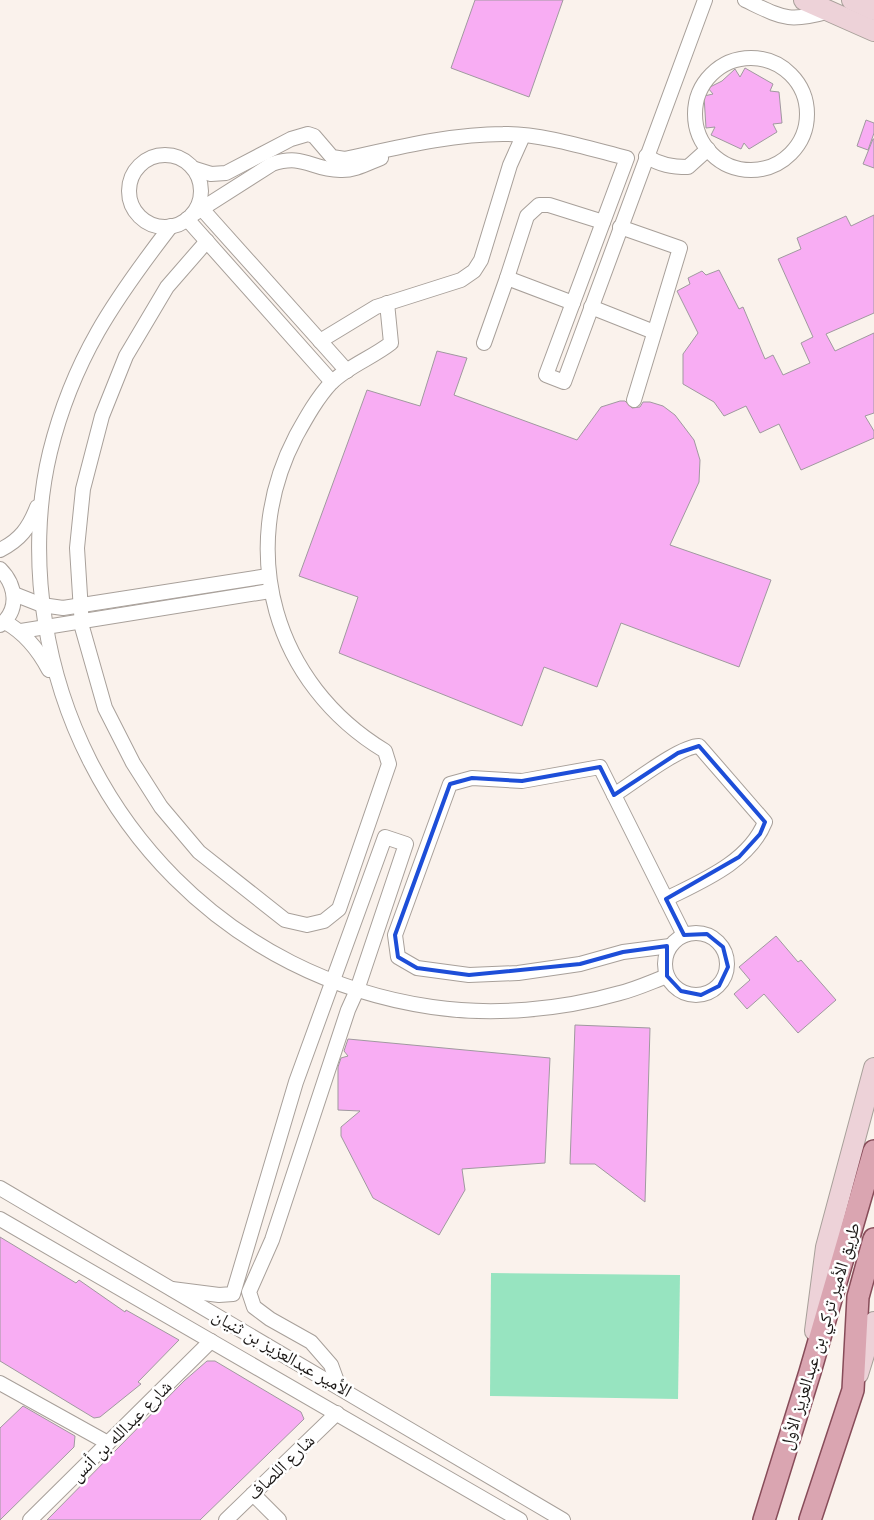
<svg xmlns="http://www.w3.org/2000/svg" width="874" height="1520" font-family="Mulish,'Noto Naskh Arabic',sans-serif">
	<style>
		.green { fill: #97e4c0 }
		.building { fill: #f8adf3; stroke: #a0999f }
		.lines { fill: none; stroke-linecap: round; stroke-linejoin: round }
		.street-casing { stroke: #a8a09a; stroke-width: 16 }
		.secondary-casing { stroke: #a8a09a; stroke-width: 22 }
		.primary-casing { stroke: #874c59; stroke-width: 24 }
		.street { stroke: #fff; stroke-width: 14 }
		.secondary { stroke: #edd2d8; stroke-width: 20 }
		.primary { stroke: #daa5b1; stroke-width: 21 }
		.marked { fill: none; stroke: #1d4ed8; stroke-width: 4; stroke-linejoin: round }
		.labels { text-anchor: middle; stroke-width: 5; stroke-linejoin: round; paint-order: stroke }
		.street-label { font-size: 18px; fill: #1a1715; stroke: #fff }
	</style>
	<rect width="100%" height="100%" fill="#faf2ec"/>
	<polygon class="green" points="491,1273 680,1275 678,1399 490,1396"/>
	<g class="building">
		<polygon points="475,0 563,0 529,97 451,68"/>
		<polygon points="745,68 773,84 770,91 779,92 782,123 773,124 777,132 749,149 744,143 741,149 711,135 715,127 706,128 704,96 713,94 708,88 722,81 735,69 740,77"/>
		<polygon points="866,120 874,123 874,133 868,150 857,146"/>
		<polygon points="873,139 874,139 874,168 863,164"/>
		<polygon points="874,215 874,313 826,334 835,351 874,333 874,413 865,416 874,431 874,438 801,470 779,424 760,433 746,406 724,416 714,402 683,384 683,354 698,333 677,291 690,284 688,278 702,271 706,275 719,270 739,309 743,307 765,359 773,355 783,375 810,363 801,343 813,337 778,259 801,249 797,238 846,216 851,226"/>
		<polygon points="437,351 467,358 454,395 577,440 601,407 620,401 625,401 632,408 640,407 643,402 650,402 663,406 675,415 694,440 700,460 699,482 670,545 771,580 739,667 621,623 597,687 544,667 522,726 339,653 358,597 299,576 367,390 420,406"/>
		<polygon points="776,936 798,962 801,960 836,1000 798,1033 764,994 747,1009 734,994 750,980 739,967"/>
		<polygon points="575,1025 650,1028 645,1202 595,1164 570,1164"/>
		<polygon points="348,1039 550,1058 545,1163 462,1169 465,1190 439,1235 373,1198 341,1136 341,1127 360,1111 338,1110 338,1067 341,1058 348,1056 344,1051"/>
		<polygon points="0,1237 76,1283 79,1280 125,1312 126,1310 179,1340 138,1382 141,1384 100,1417 94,1418 0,1361"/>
		<polygon points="207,1361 215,1361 301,1412 304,1419 200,1520 47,1520 184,1381"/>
		<polygon points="23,1406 75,1436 74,1447 0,1520 0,1428"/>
	</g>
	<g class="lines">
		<defs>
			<g id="street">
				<path d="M745,0C783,18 788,23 830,11"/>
				<circle cx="751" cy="114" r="56"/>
				<circle cx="165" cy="191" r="36"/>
				<path d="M646,156C660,165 672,167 688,167L708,149"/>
				<path d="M195,169L211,174L226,173L291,139L308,134L314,136L332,157L345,159C396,148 451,134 503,134C541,133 591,149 627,158L546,375L564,382L705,0"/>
				<polyline points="202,209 347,371"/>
				<path d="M192,215L272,164C304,153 311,170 340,170C354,171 368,163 381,158"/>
				<polyline points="187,219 332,382"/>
				<path d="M171,226C114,300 73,359 50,452C37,506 36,566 45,621C76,821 231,978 432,1007C493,1016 560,1010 620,993C636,989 651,982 667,976"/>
				<polyline points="620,227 680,248 634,400"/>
				<path d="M207,241L167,287L126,356L102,416L83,489L77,548L82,627L105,708L133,763L161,807L199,852L285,920L307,925L324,921L339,909L389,764L385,751C274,684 236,551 296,436C306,418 317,398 331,383C348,366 372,358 391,343L387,303"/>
				<polyline points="507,278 527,216 539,205 549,205 603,222"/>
				<polyline points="591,307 654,332"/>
				<polyline points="320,341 376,307 461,280 474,271 481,260 510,165 523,136"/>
				<polyline points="484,343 507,278 573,303"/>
				<path d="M0,550C20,540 29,528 37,507"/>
				<path d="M0,569C16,585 20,610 0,625"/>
				<polyline points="14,594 42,605 63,608 268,576"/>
				<path d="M5,622C25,633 38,649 49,670"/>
				<polyline points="21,631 270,591"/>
				<path d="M614,795C633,783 680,746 699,746L765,822C749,862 702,881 666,899"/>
				<circle cx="696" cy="964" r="31"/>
				<polyline points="670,946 623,952 580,964 518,973 469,975 417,968 398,957 395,935 450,784 472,778 522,781 600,767 684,935"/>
				<polyline points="0,1188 563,1520"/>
				<polyline points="0,1219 520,1520"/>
				<polyline points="172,1289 219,1295 233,1294 296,1082 385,837 406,844 357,990 348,1010 272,1240 249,1292 254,1307 270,1319 311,1342 331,1365 339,1387"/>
				<polyline points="0,1383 108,1443"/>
				<polyline points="253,1494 279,1520"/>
				<polyline points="30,1520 211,1341"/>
				<polyline points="226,1520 337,1413"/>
			</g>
			<g id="secondary">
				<polyline points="804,0 874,31"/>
				<polyline points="852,0 874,10"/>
				<polyline points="815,1331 826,1247 874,1068"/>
				<polyline points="858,1374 874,1322"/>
			</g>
			<g id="primary">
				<polyline points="764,1520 810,1372 874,1151"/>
				<polyline points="810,1520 853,1390 858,1297 874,1239"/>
			</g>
		</defs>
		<use href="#street" class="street-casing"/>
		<use href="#secondary" class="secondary-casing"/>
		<use href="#primary" class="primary-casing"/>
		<use href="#street" class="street"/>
		<use href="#secondary" class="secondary"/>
		<use href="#primary" class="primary"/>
	</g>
	<path class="marked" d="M699,746L765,822L760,834L739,857L666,899L684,935L707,934L723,947L728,967L719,986L701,995L681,991L667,976V946L623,952L580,964L469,975L417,968L398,957L395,935L450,784L472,778L522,781L600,767L614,795L678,753Z"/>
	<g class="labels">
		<g class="street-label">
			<text transform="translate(820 1336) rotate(-73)" y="6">طريق الأمير تركي بن عبدالعزيز الأول</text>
			<text transform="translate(282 1353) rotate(30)" y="6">الأمير عبدالعزيز بن ثنيان</text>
			<text transform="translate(121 1431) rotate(-45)" y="6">شارع عبدالله بن أنس</text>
			<text transform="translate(281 1467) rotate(-44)" y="6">شارع اللصاف</text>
		</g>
	</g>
</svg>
